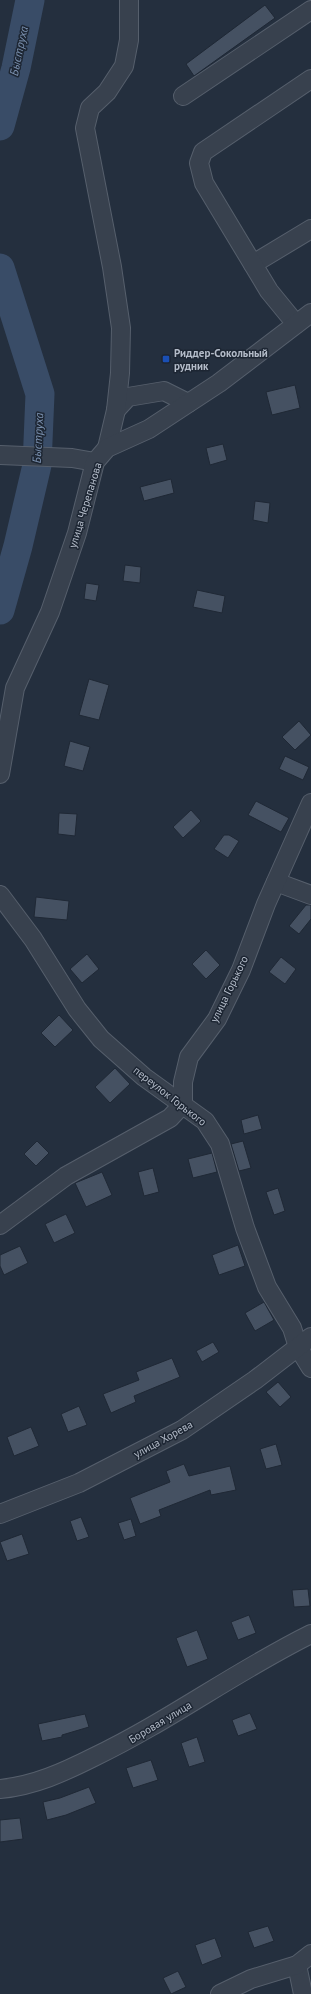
<svg xmlns="http://www.w3.org/2000/svg" width="311" height="1994" font-family="'PT Sans',sans-serif">
	<style>
		.lines { fill: none; stroke-linecap: round; stroke-linejoin: round }
		.river { stroke: #394c67; stroke-width: 29 }
		.building { fill: #455162; stroke: #1f2835 }
		.minor-casing { stroke: #565f6c; stroke-width: 20 }
		.minor { stroke: #38414e; stroke-width: 18 }
		.transit-dot { fill: #1a4fb4; stroke: #1d2633; stroke-width: 1.5 }
		.labels { text-anchor: middle; stroke-width: 3; stroke-linejoin: round; paint-order: stroke }
		.poi-label { font-size: 11px; font-weight: bold; fill: #b4bcc9; stroke: #1d2633; text-anchor: start }
		.street-label { font-size: 11px; fill: #b4bcc9; stroke: #1d2633 }
		.water-label { font-size: 12px; font-style: italic; fill: #7c92b1; stroke: #1d2633 }
	</style>
	<rect width="100%" height="100%" fill="#242f3e"/>
	<g class="lines">
		<g class="river">
			<polyline points="0,126 16,68 30,0"/>
			<polyline points="0,268 40,394 37,465 18,546 0,610"/>
		</g>
	</g>
	<g class="building">
		<polygon points="265,5 275,18 194,76 186,64"/>
		<polygon points="295,385 300,408 272,415 266,392"/>
		<polygon points="223,444 227,460 210,465 206,448"/>
		<polygon points="171,479 174,493 144,501 140,487"/>
		<polygon points="255,501 270,503 268,523 253,520"/>
		<polygon points="125,565 141,567 140,583 123,581"/>
		<polygon points="86,583 99,585 96,601 84,599"/>
		<polygon points="197,590 225,596 222,613 193,607"/>
		<polygon points="89,679 109,685 99,720 79,715"/>
		<polygon points="299,721 311,735 295,750 282,737"/>
		<polygon points="70,741 90,747 83,771 64,766"/>
		<polygon points="285,756 309,767 303,780 279,769"/>
		<polygon points="256,801 289,818 281,832 248,815"/>
		<polygon points="191,810 201,821 183,838 173,827"/>
		<polygon points="59,813 77,814 75,836 58,834"/>
		<polygon points="224,835 229,835 239,841 228,858 214,849"/>
		<polygon points="36,897 69,901 67,920 34,917"/>
		<polygon points="306,905 311,905 311,919 299,934 289,926"/>
		<polygon points="206,950 220,965 206,979 192,964"/>
		<polygon points="87,954 99,969 82,983 70,969"/>
		<polygon points="281,957 296,969 285,984 269,972"/>
		<polygon points="59,1015 73,1030 55,1047 41,1033"/>
		<polygon points="115,1068 130,1084 110,1103 95,1087"/>
		<polygon points="258,1115 262,1129 244,1134 241,1120"/>
		<polygon points="37,1141 49,1153 36,1166 24,1154"/>
		<polygon points="243,1141 251,1168 239,1171 231,1144"/>
		<polygon points="212,1153 217,1172 193,1178 188,1159"/>
		<polygon points="153,1168 159,1192 144,1196 138,1172"/>
		<polygon points="102,1172 112,1195 86,1207 75,1183"/>
		<polygon points="278,1188 285,1211 274,1215 266,1192"/>
		<polygon points="66,1214 75,1233 54,1243 45,1224"/>
		<polygon points="238,1245 245,1266 219,1275 212,1255"/>
		<polygon points="20,1246 28,1263 4,1275 0,1266 0,1255"/>
		<polygon points="264,1302 274,1320 255,1331 245,1313"/>
		<polygon points="213,1342 219,1352 202,1362 196,1351"/>
		<polygon points="172,1358 180,1377 134,1396 136,1402 111,1413 103,1394 139,1380 136,1372"/>
		<polygon points="278,1382 291,1397 280,1407 266,1392"/>
		<polygon points="79,1406 87,1425 68,1432 61,1414"/>
		<polygon points="31,1427 39,1446 14,1456 7,1437"/>
		<polygon points="276,1444 282,1465 266,1469 260,1449"/>
		<polygon points="184,1464 189,1476 230,1466 236,1490 211,1495 210,1490 159,1510 161,1516 140,1524 130,1498 170,1482 166,1471"/>
		<polygon points="81,1517 89,1537 77,1541 70,1521"/>
		<polygon points="131,1519 136,1536 124,1540 118,1523"/>
		<polygon points="22,1534 29,1554 7,1561 0,1542"/>
		<polygon points="308,1589 310,1606 294,1607 292,1590"/>
		<polygon points="249,1615 256,1633 238,1640 231,1622"/>
		<polygon points="197,1630 208,1659 187,1667 176,1638"/>
		<polygon points="250,1713 257,1729 238,1736 232,1720"/>
		<polygon points="85,1714 89,1727 62,1735 62,1737 42,1741 38,1724"/>
		<polygon points="197,1737 205,1762 189,1767 181,1743"/>
		<polygon points="151,1760 158,1780 133,1788 126,1768"/>
		<polygon points="89,1787 96,1803 66,1815 47,1820 43,1802 60,1798"/>
		<polygon points="20,1818 23,1839 0,1842 0,1820"/>
		<polygon points="268,1926 274,1941 254,1948 248,1932"/>
		<polygon points="215,1938 222,1957 202,1965 195,1945"/>
		<polygon points="178,1971 186,1987 171,1994 163,1978"/>
	</g>
	<g class="lines">
		<defs>
			<g id="minor">
				<polyline points="183,96 311,10"/>
				<polyline points="253,264 311,229"/>
				<polyline points="296,324 269,291 204,183 199,163 203,152 311,79"/>
				<polyline points="116,410 128,397 164,391 188,403"/>
				<polyline points="107,448 116,410 120,373 121,328 112,267 85,128 90,108 107,92 124,66 129,40 129,0"/>
				<polyline points="0,455 72,458 95,462"/>
				<polyline points="0,774 15,688 50,612 77,533 95,462 107,448 149,429 219,383 311,313"/>
				<polyline points="276,882 311,895"/>
				<polyline points="0,895 33,939 77,1009 101,1039 144,1077 205,1121 220,1144 245,1228 267,1287 292,1328 298,1347 311,1368"/>
				<polyline points="0,1225 66,1176 170,1118 183,1104 183,1082 189,1057 217,1019 241,970 266,904 311,803"/>
				<polyline points="0,1514 79,1483 182,1430 255,1380 311,1337"/>
				<path d="M0,1789C34,1786 64,1772 94,1757C169,1721 236,1671 311,1634"/>
				<polyline points="297,1965 303,1994"/>
				<polyline points="220,1994 251,1979 297,1965 311,1954"/>
			</g>
		</defs>
		<use href="#minor" class="minor-casing"/>
		<use href="#minor" class="minor"/>
	</g>
	<rect class="transit-dot" x="162" y="355" width="8" height="8" rx="2"/>
	<g class="labels">
		<g class="poi-label">
			<text x="174" y="357">Риддер-Сокольный<tspan x="174" dy="13">рудник</tspan></text>
		</g>
		<g class="street-label">
			<text transform="translate(85 505) rotate(-73)" y="4">улица Черепанова</text>
			<text transform="translate(229 989) rotate(-64)" y="4">улица Горького</text>
			<text transform="translate(170 1096) rotate(38)" y="4">переулок Горького</text>
			<text transform="translate(163 1439) rotate(-29)" y="4">улица Хорева</text>
			<text transform="translate(160 1722) rotate(-31)" y="4">Боровая улица</text>
		</g>
		<g class="water-label">
			<text transform="translate(19 51) rotate(-78)" y="4">Быструха</text>
			<text transform="translate(38 438) rotate(-87)" y="4">Быструха</text>
		</g>
	</g>
</svg>
